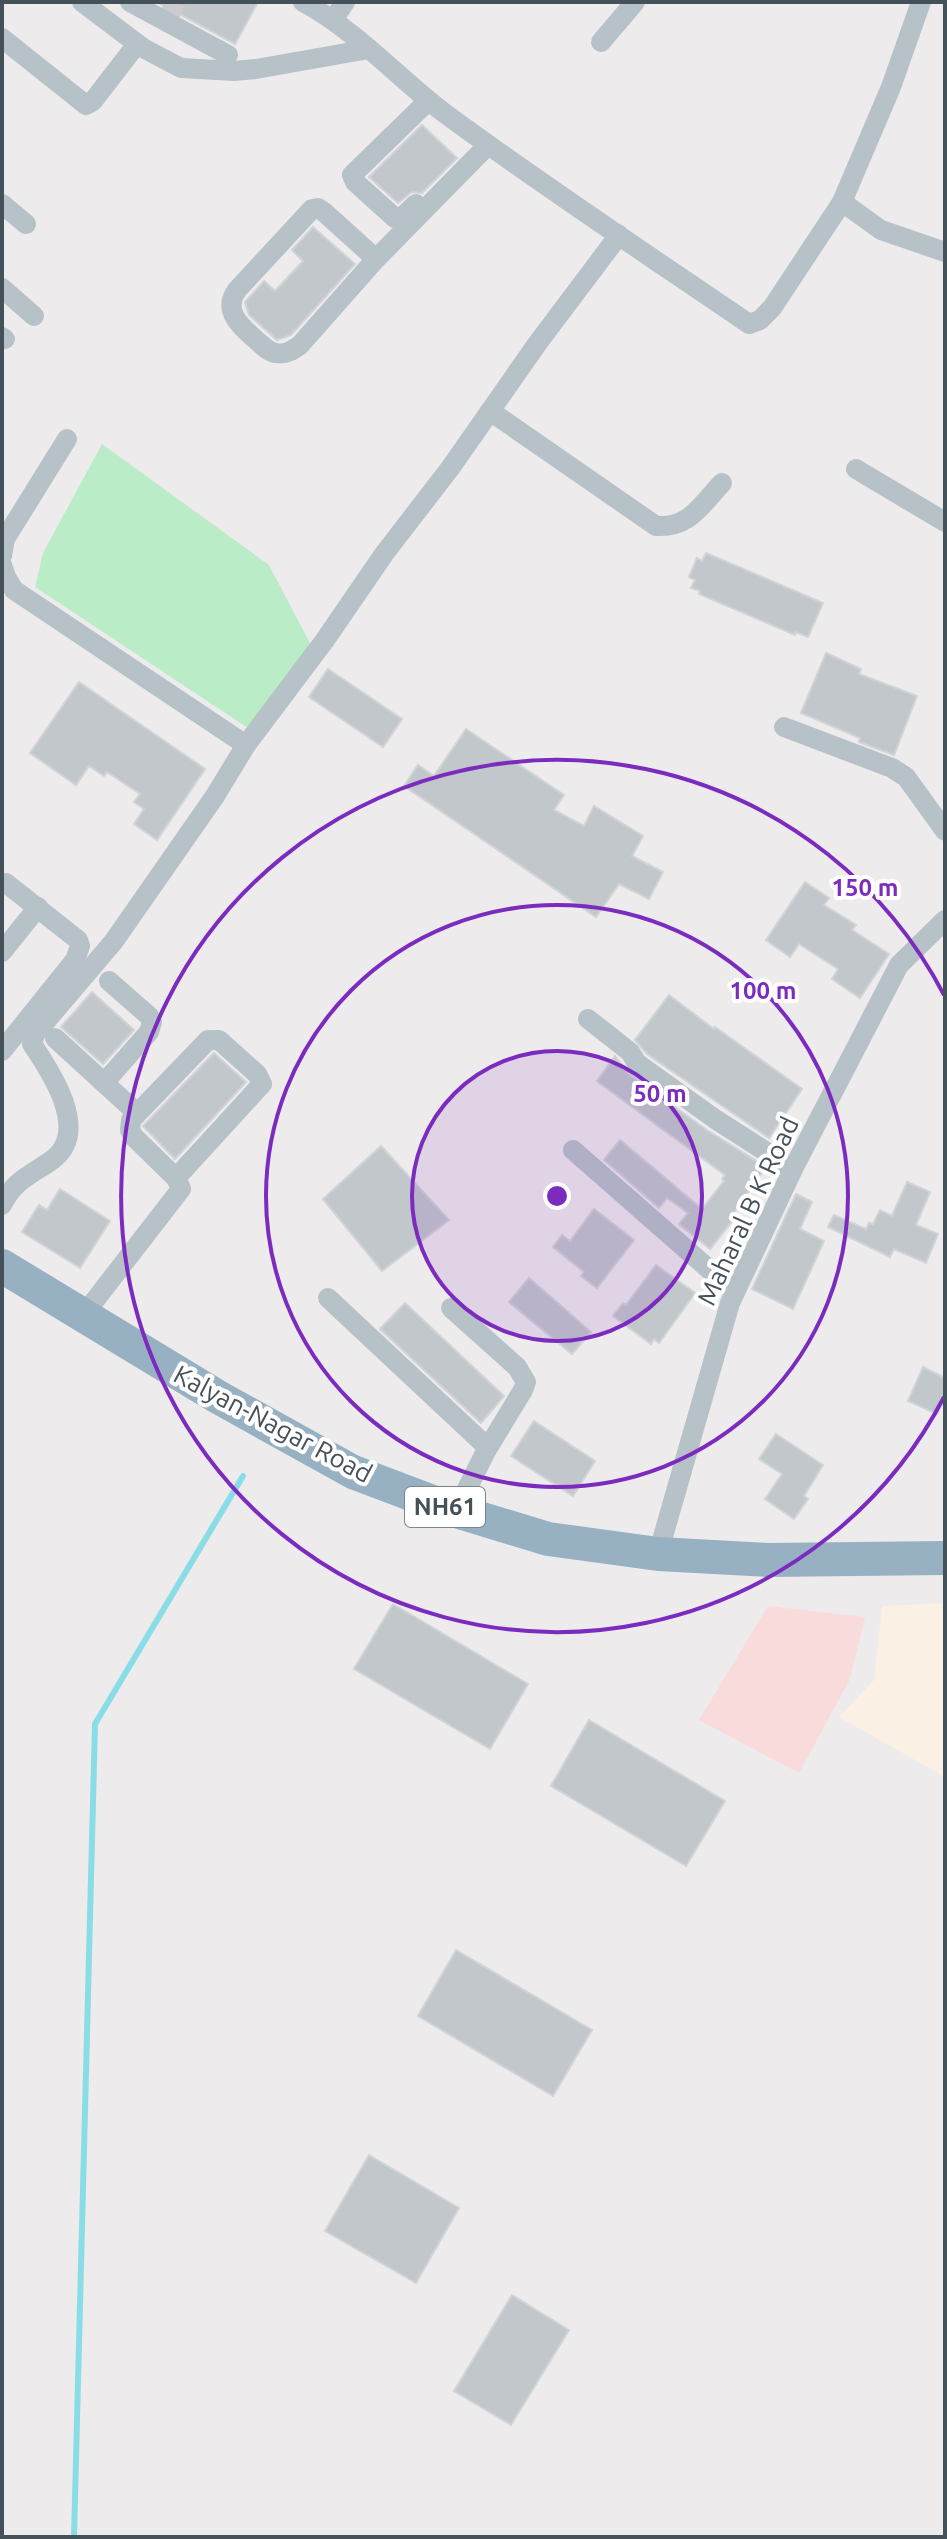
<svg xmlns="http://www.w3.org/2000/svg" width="947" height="2539" font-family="Ubuntu,sans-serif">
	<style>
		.commercial { fill: #faf1e4 }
		.medical { fill: #f9dbdc }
		.green { fill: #baecc8 }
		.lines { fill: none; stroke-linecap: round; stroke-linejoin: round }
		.stream { stroke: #89dde7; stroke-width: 6 }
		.building { fill: #c2c7cb; stroke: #d0d3d7; stroke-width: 2 }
		.minor-tunnel { stroke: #ccccce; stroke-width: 20; stroke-dasharray: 20 10; stroke-linecap: butt }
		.minor { stroke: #b7c2c8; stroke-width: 20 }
		.trunk { stroke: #98b1c2; stroke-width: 34 }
		.ring { fill: none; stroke: #7b2cbf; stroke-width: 4 }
		.labels { text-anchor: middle; stroke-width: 8; stroke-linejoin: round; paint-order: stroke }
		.shield { fill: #fff; stroke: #7d858a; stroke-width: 2 }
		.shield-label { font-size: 24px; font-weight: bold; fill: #455158 }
		.street-label { font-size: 26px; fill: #455158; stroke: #fff }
		.centre { fill: #7b2cbf; stroke: #fff; stroke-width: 4 }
		.ring-label { font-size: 24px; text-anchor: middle; font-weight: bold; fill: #7b2cbf; stroke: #fff; stroke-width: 8; stroke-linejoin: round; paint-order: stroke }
	</style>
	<rect width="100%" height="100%" fill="#eeebec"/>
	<polygon class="commercial" points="945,1603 945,1777 839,1717 874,1680 882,1606"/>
	<polygon class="medical" points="768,1606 865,1617 849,1681 799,1773 699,1720"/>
	<polygon class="green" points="102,444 269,565 313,649 248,728 35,587 43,553"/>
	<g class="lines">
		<polyline class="stream" points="74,2537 95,1724 243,1476"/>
	</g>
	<g class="building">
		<polygon points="157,2 258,2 235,44"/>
		<polygon points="422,125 457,158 422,193 412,192 398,203 369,177"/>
		<polygon points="313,227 355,264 291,335 277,340 249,315 245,302 264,281 275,291 303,261 292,250"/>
		<polygon points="706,553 823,603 808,637 796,632 795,635 699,594 700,591 691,588 695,580 689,577 697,558 702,561"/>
		<polygon points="826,653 861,669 859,674 917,696 894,755 859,742 860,738 801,713"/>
		<polygon points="328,669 402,719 383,747 309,697"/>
		<polygon points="79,682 205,769 157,840 134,824 144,809 134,802 140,794 107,772 104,776 89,766 76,785 30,753"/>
		<polygon points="466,729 564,795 554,810 584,826 594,806 643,836 632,856 663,872 649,899 619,884 596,917 404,786 418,765 434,776"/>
		<polygon points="805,882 829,898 824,905 856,925 852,930 889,954 860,998 832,979 838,969 799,944 790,957 766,940"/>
		<polygon points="92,992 134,1030 103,1064 61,1027"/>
		<polygon points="669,995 714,1029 715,1027 802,1089 769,1138 647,1054 635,1040"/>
		<polygon points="214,1053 246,1082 175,1159 143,1126"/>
		<polygon points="615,1056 629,1074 707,1130 766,1167 731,1217 733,1220 710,1249 679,1224 688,1213 667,1198 659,1208 604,1160 620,1140 702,1209 724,1181 722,1179 725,1175 597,1081"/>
		<polygon points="381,1146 449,1220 382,1271 323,1199"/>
		<polygon points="907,1182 930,1192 916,1225 938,1234 926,1263 894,1249 890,1257 828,1227 834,1215 866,1229 869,1223 873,1224 880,1210 892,1216"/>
		<polygon points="60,1189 110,1221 80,1268 22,1232 39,1205 47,1210"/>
		<polygon points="796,1194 812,1202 800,1229 824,1241 793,1309 752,1289"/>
		<polygon points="594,1209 634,1240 597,1288 581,1276 584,1272 553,1247 562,1235 570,1241"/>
		<polygon points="656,1265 695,1293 659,1343 654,1339 651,1344 613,1316 623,1303 626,1305"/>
		<polygon points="529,1278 591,1332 572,1354 509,1302"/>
		<polygon points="405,1303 504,1396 481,1423 380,1329"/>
		<polygon points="923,1367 945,1378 945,1397 937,1414 908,1401"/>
		<polygon points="534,1421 595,1461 573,1496 511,1456"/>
		<polygon points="776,1434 823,1465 804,1496 808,1499 794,1519 765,1499 782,1474 759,1459"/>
		<polygon points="393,1604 528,1684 490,1749 354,1669"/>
		<polygon points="589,1720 725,1801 686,1866 551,1786"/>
		<polygon points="456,1950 592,2030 553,2096 418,2016"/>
		<polygon points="369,2155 459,2208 416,2283 325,2231"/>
		<polygon points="512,2295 569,2330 511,2425 454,2391"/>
	</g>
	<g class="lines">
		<polyline class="minor-tunnel" points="169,16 176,2"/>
		<g class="minor">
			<polyline points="82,2 143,48 181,68 234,71 256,69 369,49"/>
			<polyline points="130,2 228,55"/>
			<path d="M303,2C357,31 398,78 447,115C545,187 648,255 749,324L760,320L772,308L842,202L881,230L945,252"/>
			<polyline points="333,20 345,2"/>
			<polyline points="2,38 86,105 93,101 137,44"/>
			<polyline points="601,42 635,2"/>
			<polyline points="842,202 891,87 921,2"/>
			<polyline points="2,204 26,224"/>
			<polyline points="416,204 402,217 395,218 355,182 352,175 428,101"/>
			<path d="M376,259L324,212L318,208L312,209L237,290C222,310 240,326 255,339C261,344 268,352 276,353C286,355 293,350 300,345L376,259L488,145"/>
			<polyline points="2,288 34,316"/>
			<polyline points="2,337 5,339"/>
			<path d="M490,411L656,526C690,528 701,505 722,483"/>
			<polyline points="856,469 945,522"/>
			<polyline points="2,556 5,539 67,439"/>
			<polyline points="2,565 6,577 14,590 246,745"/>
			<polyline points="784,727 892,768 906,777 945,831"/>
			<polyline points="2,952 38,907"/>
			<polyline points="588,1019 630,1052 637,1063 715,1119 793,1169"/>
			<polyline points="55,1038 137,1113"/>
			<polyline points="2,1051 75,960 80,946 78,940 6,883"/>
			<polyline points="104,1083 149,1032 152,1022 149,1016 109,981"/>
			<polyline points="573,1150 735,1292"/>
			<path d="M2,1205C14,1180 31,1175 52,1160C91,1132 51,1072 32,1044L35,1034L114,941L215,796L246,745L325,640L384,554L451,467L537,344L619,235"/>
			<polyline points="328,1298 484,1444 486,1451 456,1511"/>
			<polyline points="451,1308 517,1367 526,1382 523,1390 486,1451"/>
			<polyline points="82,1317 181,1189 176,1178 134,1137 130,1130 131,1120 208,1040 219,1040 257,1074 262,1084 176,1178"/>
			<polyline points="658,1554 730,1303 793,1169 899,965 945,920"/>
		</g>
		<polyline class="trunk" points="2,1266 218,1397 353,1472 456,1511 548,1539 658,1554 768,1560 945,1558"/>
	</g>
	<circle cx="557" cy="1196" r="145" fill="#7b2cbf" fill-opacity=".12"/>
	<g class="ring">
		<circle cx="557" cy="1196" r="145"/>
		<circle cx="557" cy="1196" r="291"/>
		<path d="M944 1397A436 436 0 1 1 944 995"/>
	</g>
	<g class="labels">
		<rect class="shield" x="405" y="1487" width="80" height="40" rx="6"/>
		<g class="shield-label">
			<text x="445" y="1515">NH61</text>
		</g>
		<g class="street-label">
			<text transform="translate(748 1211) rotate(-65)" y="9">Maharal B K Road</text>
			<text transform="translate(273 1424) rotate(28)" y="9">Kalyan-Nagar Road</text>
		</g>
	</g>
	<circle cx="557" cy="1196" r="12" class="centre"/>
	<g class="ring-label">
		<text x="865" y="896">150 m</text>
		<text x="763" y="999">100 m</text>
		<text x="660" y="1102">50 m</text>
	</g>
	<rect width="947" height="2539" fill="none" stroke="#455158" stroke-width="8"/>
</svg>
